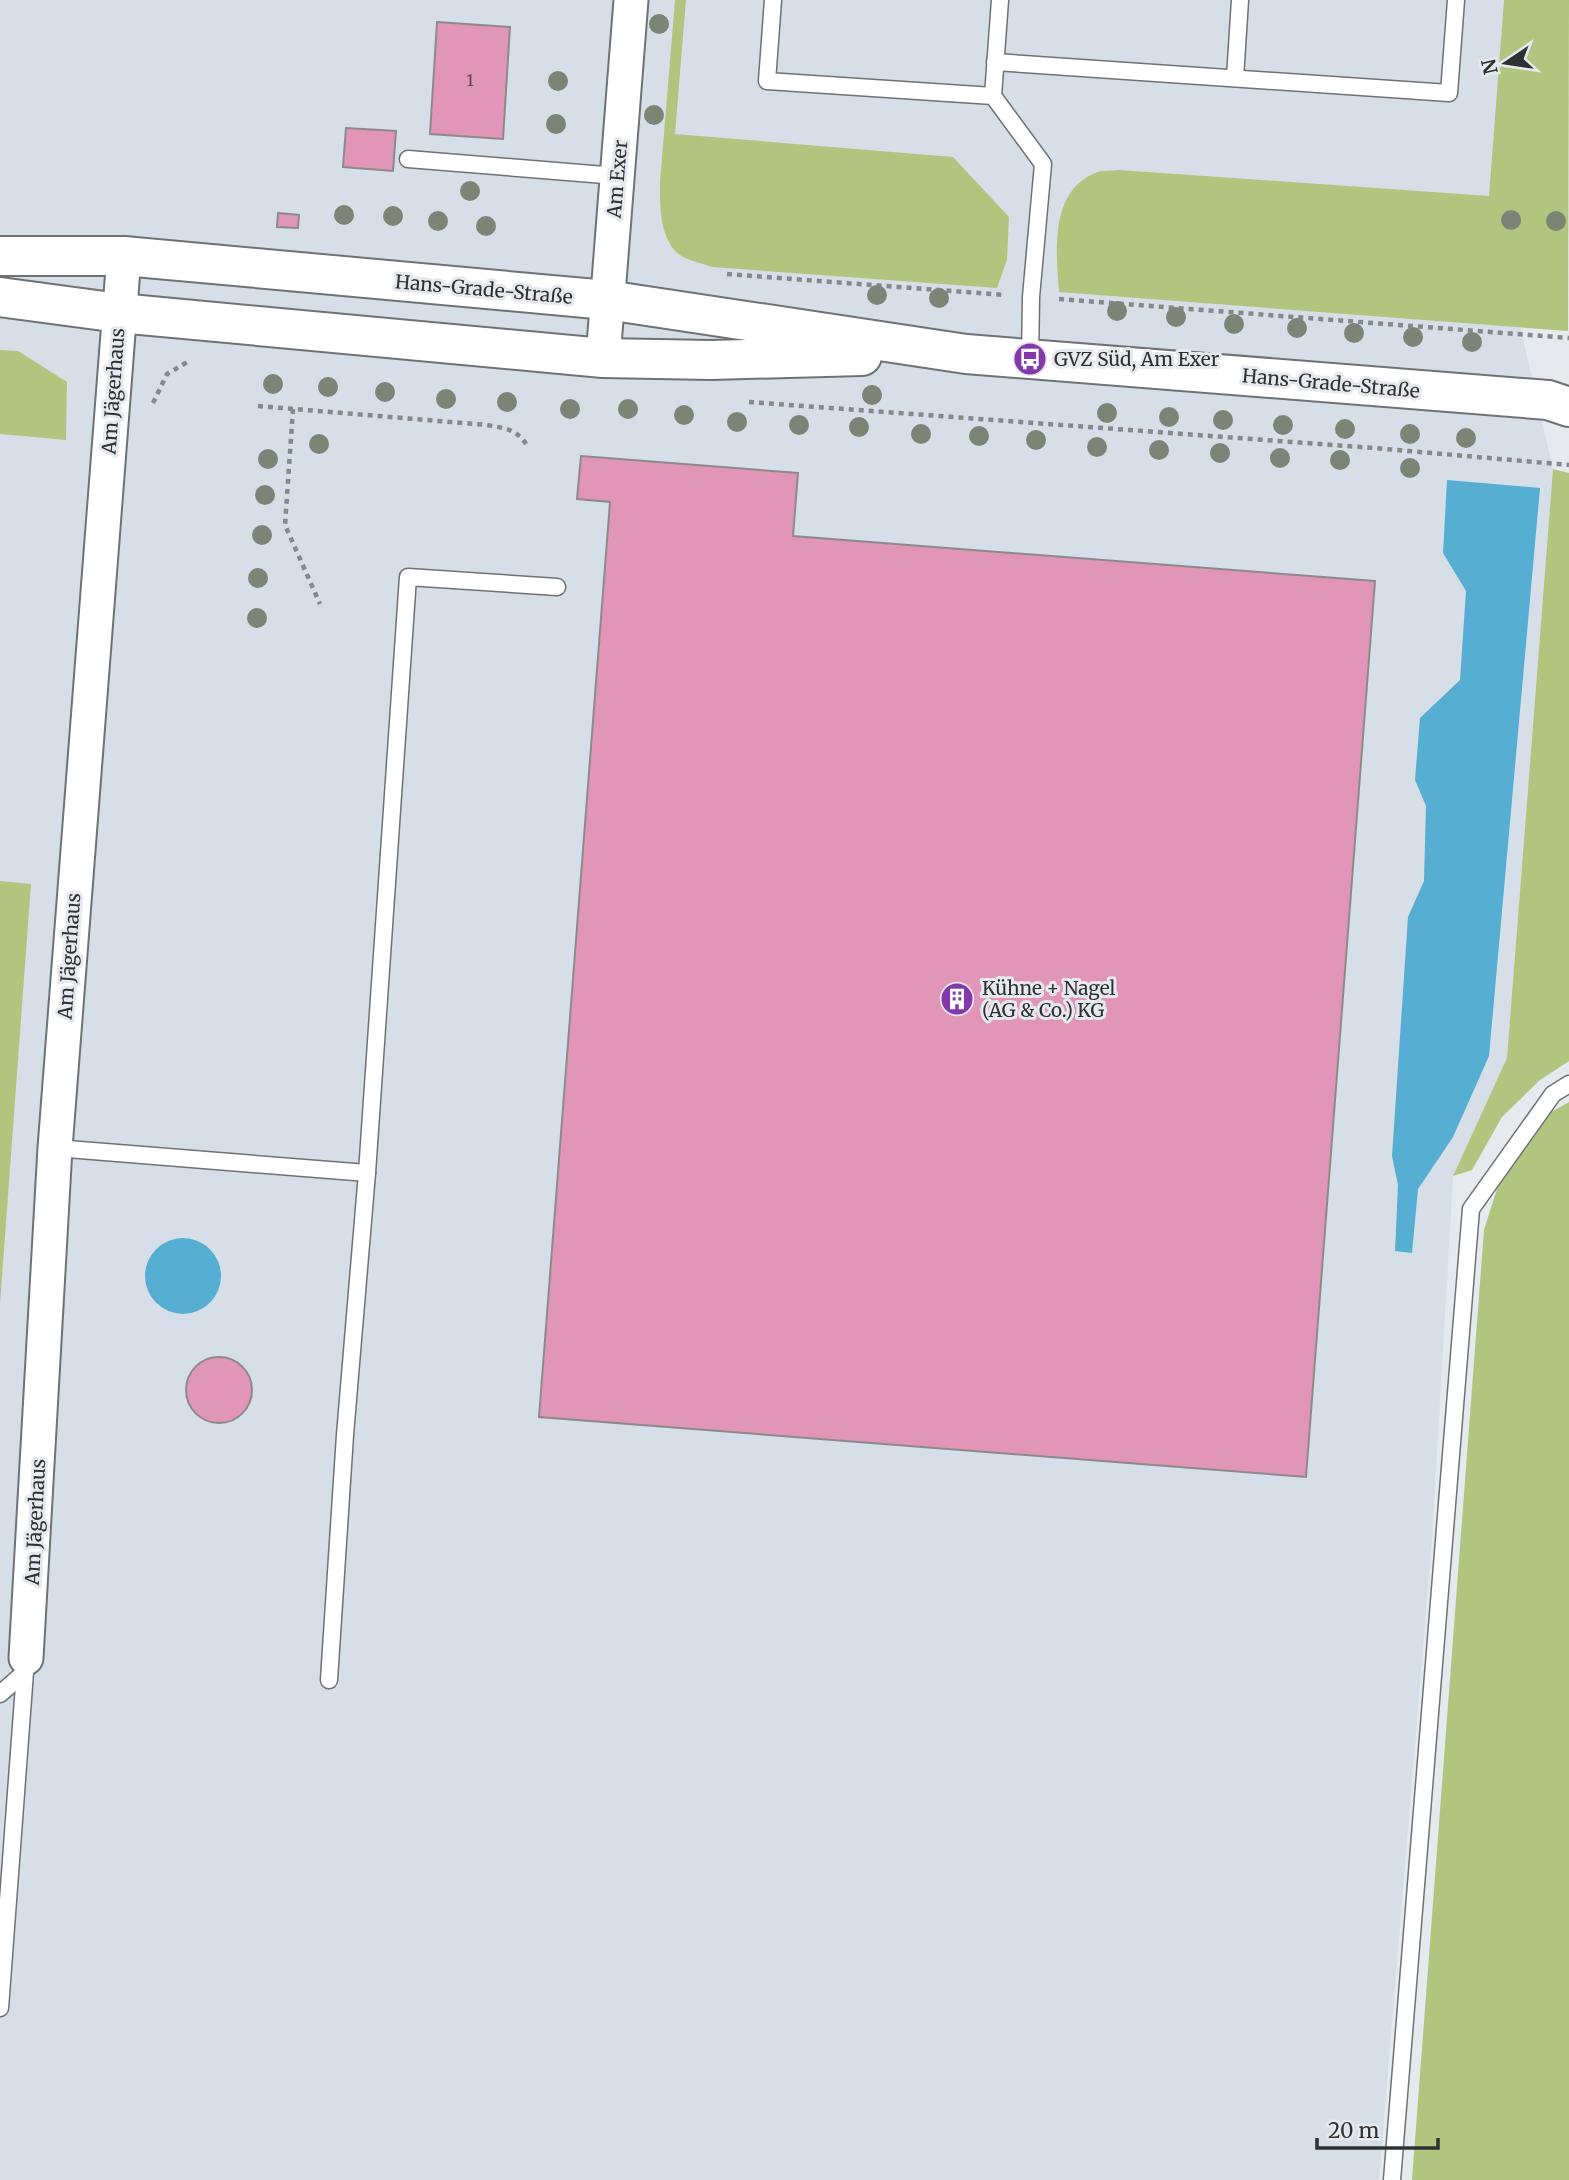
<svg xmlns="http://www.w3.org/2000/svg" width="1569" height="2180" font-family="Merriweather,serif">
	<style>
		.built { fill: #d6dee8 }
		.green { fill: #b0c67f }
		.water { fill: #56aed2 }
		.building { fill: #e196b7; stroke: #8e8a8b; stroke-width: 2 }
		.lines { fill: none; stroke-linecap: round; stroke-linejoin: round }
		.lane-casing { stroke: #6f7275; stroke-width: 19 }
		.street-casing { stroke: #6f7275; stroke-width: 37 }
		.secondary-casing { stroke: #6f7275; stroke-width: 42 }
		.path { stroke: #86888b; stroke-width: 4.5; stroke-dasharray: 5 5; stroke-linecap: butt }
		.lane { stroke: #fff; stroke-width: 16 }
		.street { stroke: #fff; stroke-width: 33 }
		.secondary { stroke: #fff; stroke-width: 38 }
		.tree { fill: #7e8475 }
		.labels { text-anchor: middle; stroke-width: 6; stroke-linejoin: round; paint-order: stroke }
		.number-label { font-size: 16px; fill: #5c4a53 }
		.street-label { font-size: 19px; fill: #2f3032; stroke: #e6e9ed }
		.poi-label { font-size: 19px; fill: #2f3032; stroke: #e6e9ed; text-anchor: start }
	</style>
	<rect width="100%" height="100%" fill="#e6e9ed"/>
	<polygon class="built" points="0,0 1504,0 1490,196 1553,469 1507,1059 1453,1176 1432,1539 1379,2180 0,2180"/>
	<g class="green">
		<path d="M675,0H686L675,134L953,157L1009,217L1007,260L997,288L712,267C702,263 684,260 676,252C659,233 660,205 660,182Z"/>
		<path d="M1504,0H1569L1568,331L1059,292C1056,252 1049,189 1098,172C1104,170 1112,171 1119,170L1489,196Z"/>
		<polygon points="0,350 18,351 67,382 66,440 0,434"/>
		<polygon points="1553,469 1569,473 1569,1061 1540,1080 1502,1117 1472,1170 1453,1176 1507,1058"/>
		<polygon points="0,881 31,884 0,1304"/>
		<polygon points="1569,1102 1569,2180 1412,2180 1484,1230 1504,1167 1546,1115"/>
	</g>
	<g class="water">
		<polygon points="1447,480 1540,488 1489,1056 1453,1137 1418,1189 1412,1253 1395,1251 1398,1185 1392,1156 1408,917 1424,881 1426,806 1415,780 1420,718 1460,680 1466,591 1443,553"/>
		<circle cx="183" cy="1276" r="38"/>
	</g>
	<g class="building">
		<polygon points="437,22 510,27 503,139 430,134"/>
		<polygon points="346,128 396,131 393,171 343,167"/>
		<polygon points="278,213 299,215 298,228 277,227"/>
		<polygon points="581,456 798,473 793,536 1375,581 1306,1477 539,1417 610,502 577,499"/>
		<circle cx="219" cy="1390" r="33"/>
	</g>
	<g class="lines">
		<defs>
			<g id="lane">
				<polyline points="773,0 767,81 993,96 1043,164 1031,297 1030,359"/>
				<polyline points="995,62 1449,93 1456,0"/>
				<polyline points="1235,78 1240,0"/>
				<polyline points="993,96 1000,0"/>
				<polyline points="408,159 617,176"/>
				<polyline points="55,1148 367,1173"/>
				<polyline points="329,1680 345,1435 367,1173 408,577 557,587"/>
				<polyline points="0,1694 25,1672 25,1667"/>
				<polyline points="0,2008 25,1672"/>
				<polyline points="1392,2180 1471,1209 1553,1094 1569,1084"/>
			</g>
			<g id="street">
				<polyline points="603,358 631,0"/>
				<polyline points="26,1658 55,1148 124,256"/>
			</g>
			<g id="secondary">
				<polyline points="0,256 124,256 607,300 966,354 1548,400 1569,407"/>
				<polyline points="0,297 119,313 603,358 711,360 862,356"/>
			</g>
		</defs>
		<use href="#lane" class="lane-casing"/>
		<use href="#street" class="street-casing"/>
		<use href="#secondary" class="secondary-casing"/>
		<g class="path">
			<polyline points="727,274 1005,295"/>
			<polyline points="1059,299 1569,338"/>
			<polyline points="749,402 1374,448 1569,465"/>
			<polyline points="153,403 167,374 189,361"/>
			<path d="M258,406L487,425C508,429 517,429 529,448"/>
			<polyline points="293,409 285,525 320,604"/>
		</g>
		<use href="#lane" class="lane"/>
		<use href="#street" class="street"/>
		<use href="#secondary" class="secondary"/>
	</g>
	<g class="tree">
		<circle cx="659" cy="24" r="10"/>
		<circle cx="558" cy="81" r="10"/>
		<circle cx="654" cy="115" r="10"/>
		<circle cx="556" cy="124" r="10"/>
		<circle cx="470" cy="191" r="10"/>
		<circle cx="344" cy="215" r="10"/>
		<circle cx="393" cy="216" r="10"/>
		<circle cx="1511" cy="220" r="10"/>
		<circle cx="438" cy="221" r="10"/>
		<circle cx="1556" cy="221" r="10"/>
		<circle cx="486" cy="226" r="10"/>
		<circle cx="877" cy="295" r="10"/>
		<circle cx="939" cy="298" r="10"/>
		<circle cx="1117" cy="311" r="10"/>
		<circle cx="1176" cy="317" r="10"/>
		<circle cx="1234" cy="324" r="10"/>
		<circle cx="1297" cy="328" r="10"/>
		<circle cx="1354" cy="333" r="10"/>
		<circle cx="1413" cy="337" r="10"/>
		<circle cx="1472" cy="342" r="10"/>
		<circle cx="273" cy="384" r="10"/>
		<circle cx="328" cy="387" r="10"/>
		<circle cx="385" cy="392" r="10"/>
		<circle cx="872" cy="395" r="10"/>
		<circle cx="446" cy="399" r="10"/>
		<circle cx="507" cy="402" r="10"/>
		<circle cx="570" cy="409" r="10"/>
		<circle cx="628" cy="409" r="10"/>
		<circle cx="1107" cy="413" r="10"/>
		<circle cx="684" cy="415" r="10"/>
		<circle cx="1169" cy="417" r="10"/>
		<circle cx="1223" cy="420" r="10"/>
		<circle cx="737" cy="422" r="10"/>
		<circle cx="799" cy="425" r="10"/>
		<circle cx="1283" cy="425" r="10"/>
		<circle cx="859" cy="427" r="10"/>
		<circle cx="1345" cy="429" r="10"/>
		<circle cx="921" cy="434" r="10"/>
		<circle cx="1410" cy="434" r="10"/>
		<circle cx="979" cy="436" r="10"/>
		<circle cx="1466" cy="438" r="10"/>
		<circle cx="1036" cy="440" r="10"/>
		<circle cx="319" cy="444" r="10"/>
		<circle cx="1097" cy="447" r="10"/>
		<circle cx="1159" cy="450" r="10"/>
		<circle cx="1220" cy="453" r="10"/>
		<circle cx="1280" cy="458" r="10"/>
		<circle cx="268" cy="459" r="10"/>
		<circle cx="1340" cy="460" r="10"/>
		<circle cx="1410" cy="468" r="10"/>
		<circle cx="265" cy="495" r="10"/>
		<circle cx="262" cy="535" r="10"/>
		<circle cx="258" cy="578" r="10"/>
		<circle cx="257" cy="618" r="10"/>
	</g>
	<defs>
		<symbol id="bus-disc" viewBox="-11 -11 22 22"><circle r="9.5" fill="#8339ab" stroke="#e6e9ed"/><path d="M-5-6H5V4H4V6H2V4H-2V6H-4V4H-5ZM-3.5-4V0h7V-4ZM-3.5 1.2v1.5H-2V1.2ZM2 1.2v1.5H3.5V1.2Z" fill="#fff"/></symbol>
		<symbol id="building-disc" viewBox="-11 -11 22 22"><circle r="9.5" fill="#8339ab" stroke="#e6e9ed"/><path d="M-4-6H4V6H1V3H-1V6H-4ZM-2.5-4.3h1.7v1.8h-1.7ZM.8-4.3h1.7v1.8H.8ZM-2.5-1h1.7V.8h-1.7ZM.8-1h1.7V.8H.8Z" fill="#fff"/></symbol>
	</defs>
	<g fill-rule="evenodd">
		<use href="#bus-disc" x="1011" y="340" width="38" height="38"/>
		<use href="#building-disc" x="938" y="980" width="38" height="38"/>
	</g>
	<g class="labels">
		<g class="number-label">
			<text x="470" y="86">1</text>
		</g>
		<g class="street-label">
			<text transform="translate(617 179) rotate(-85)" y="7">Am Exer</text>
			<text transform="translate(484 289) rotate(5)" y="7">Hans-Grade-Straße</text>
			<text transform="translate(1331 383) rotate(5)" y="7">Hans-Grade-Straße</text>
			<text transform="translate(113 391) rotate(-86)" y="7">Am Jägerhaus</text>
			<text transform="translate(69 956) rotate(-86)" y="7">Am Jägerhaus</text>
			<text transform="translate(35 1522) rotate(-87)" y="7">Am Jägerhaus</text>
		</g>
		<g class="poi-label">
			<text x="1054" y="366">GVZ Süd, Am Exer</text>
			<text x="982" y="995">Kühne + Nagel<tspan x="982" dy="22">(AG &amp; Co.) KG</tspan></text>
		</g>
	</g>
	<g transform="translate(1506 63) rotate(257)" stroke="#e6e9ed" stroke-width="5" paint-order="stroke">
	<path d="M0-5L12 26L0 18L-12 26Z" fill="#2f3032"/>
	<text y="-10" font-size="19" font-weight="bold" text-anchor="middle" fill="#2f3032">N</text>
	</g>
	<path d="M1317 2138v10h121v-10" fill="none" stroke="#2f3032" stroke-width="3.5"/>
	<text x="1328" y="2138" font-size="21" fill="#2f3032" stroke="#e6e9ed" stroke-width="5" paint-order="stroke">20 m</text>
</svg>
